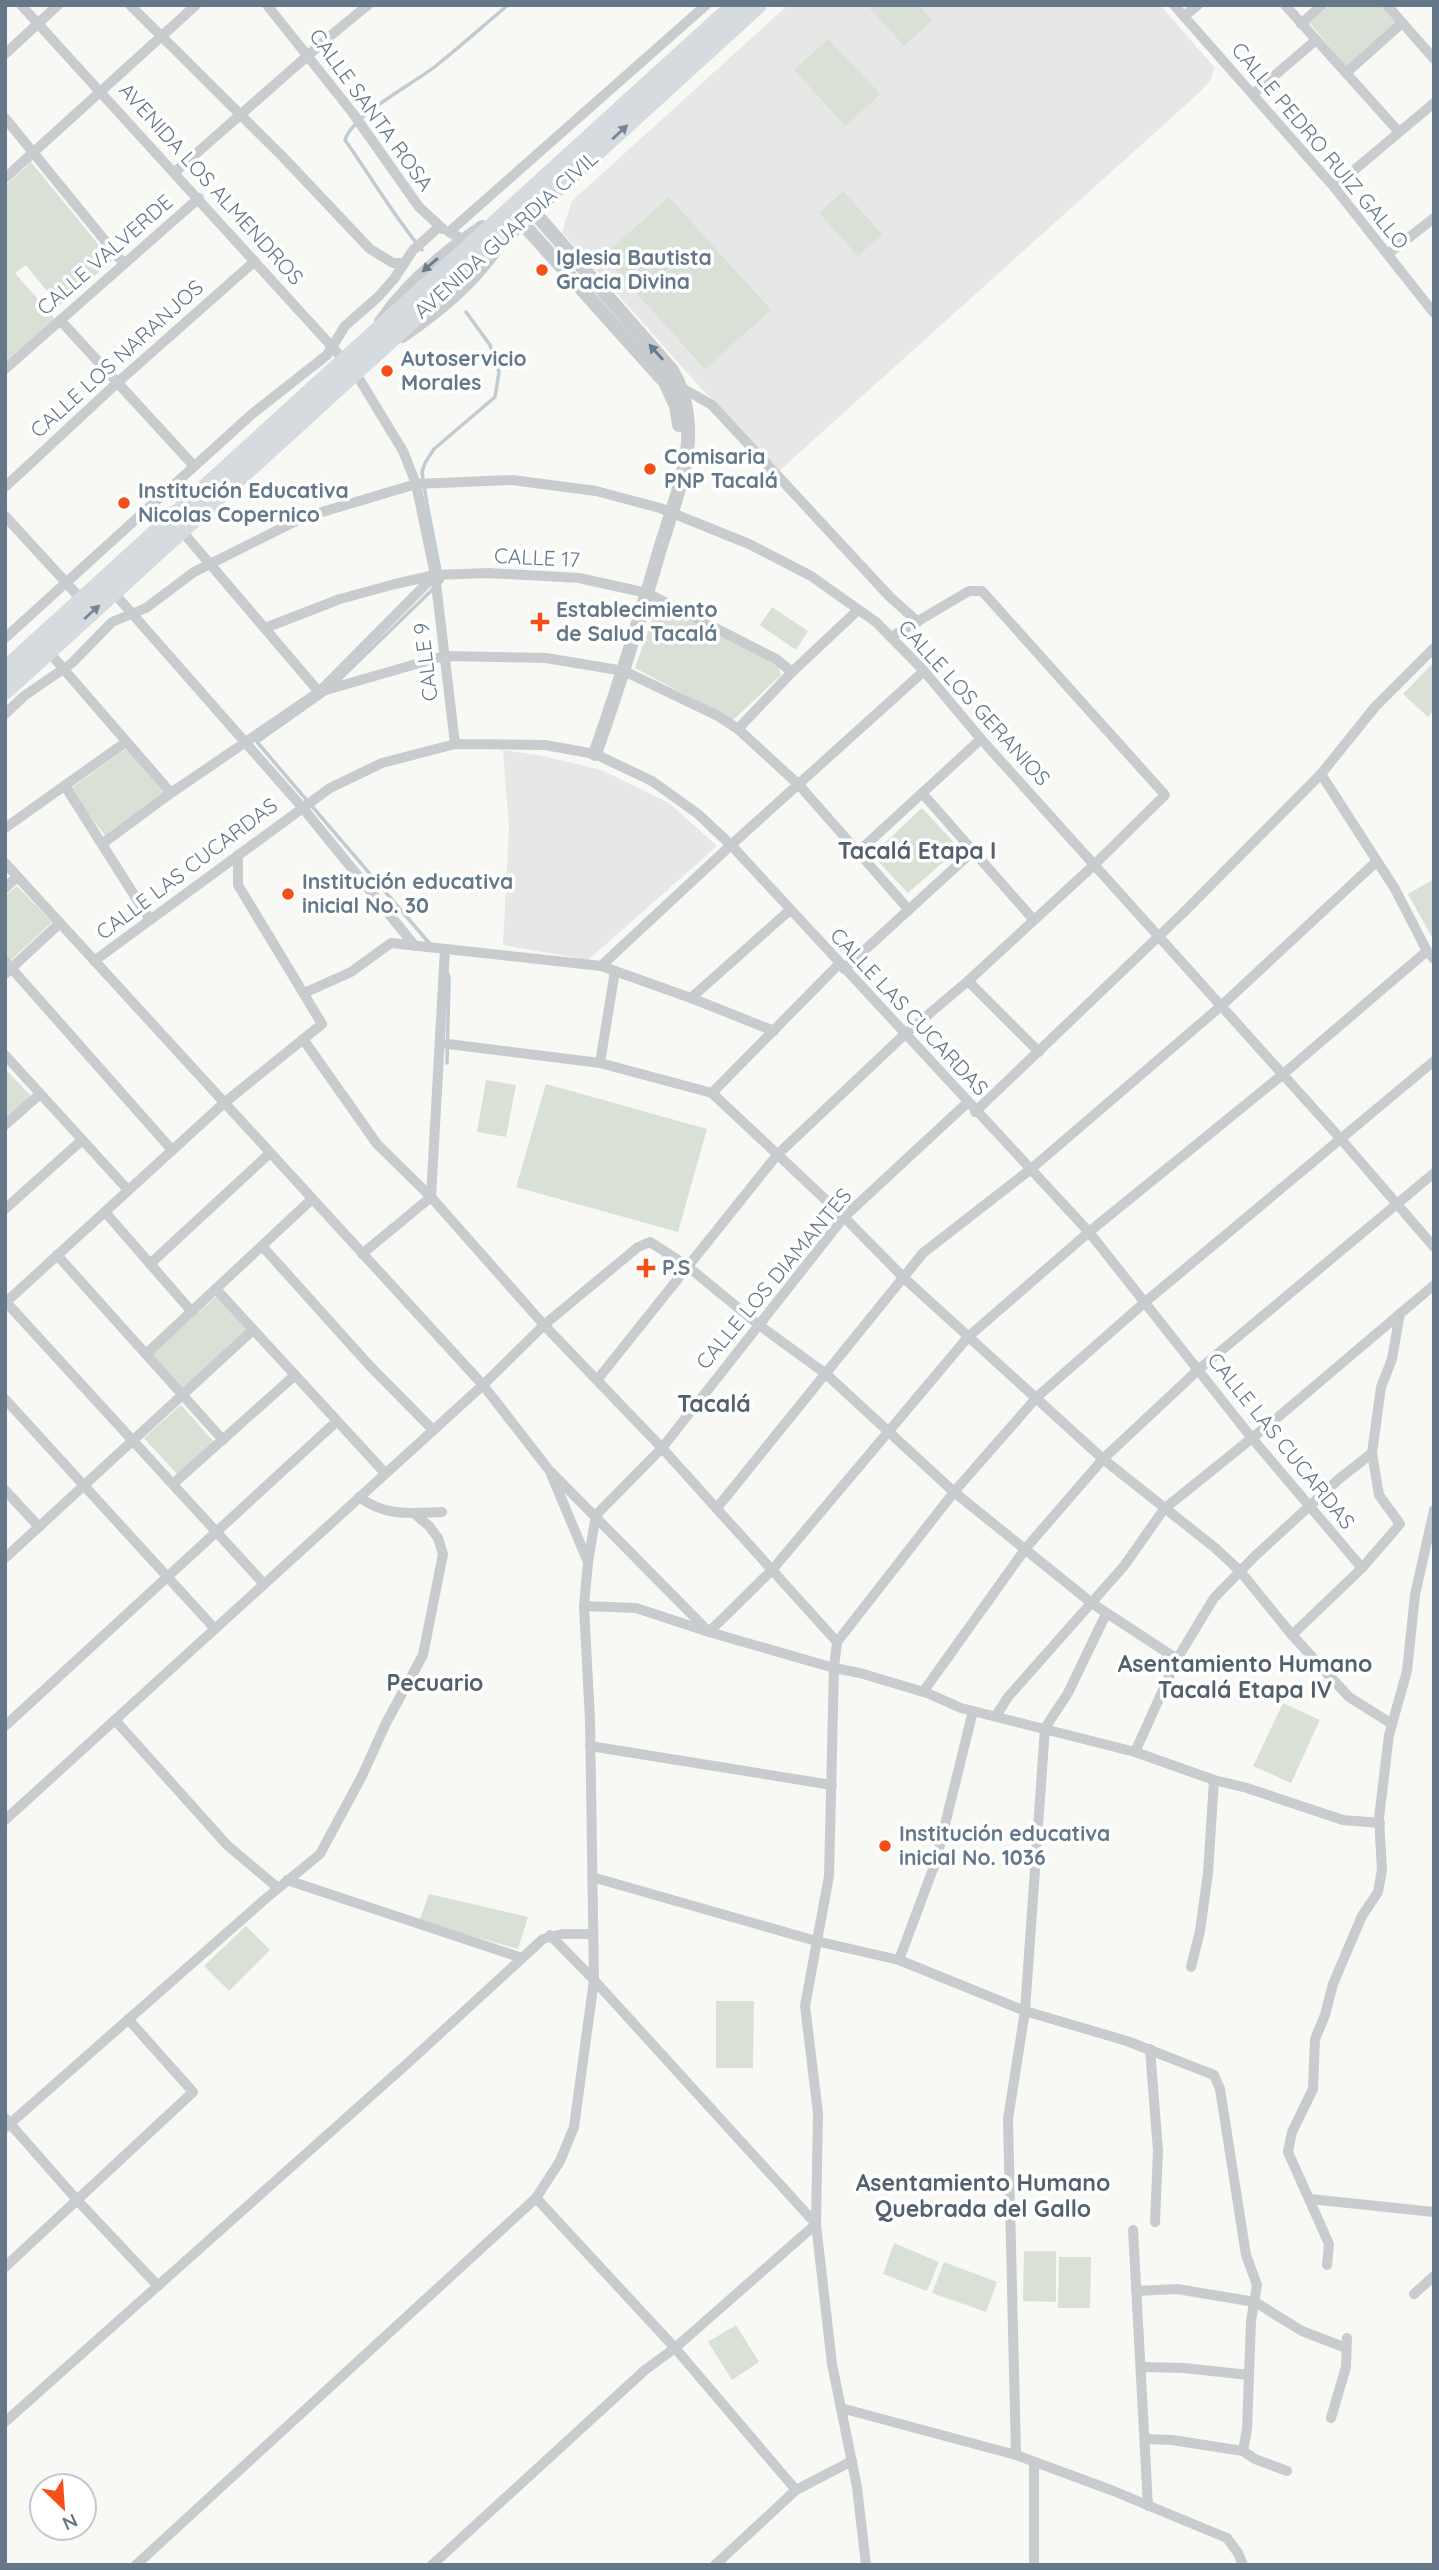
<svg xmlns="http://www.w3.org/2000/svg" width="1439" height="2570" font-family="Quicksand,sans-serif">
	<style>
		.built { fill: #e6e7e6 }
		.green { fill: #d9e1d6 }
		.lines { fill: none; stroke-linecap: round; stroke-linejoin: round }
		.stream { stroke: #c0ccd2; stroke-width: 3.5 }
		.minor { stroke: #c8cccf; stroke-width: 10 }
		.tertiary { stroke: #c8cccf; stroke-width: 14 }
		.trunk { stroke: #d6dbdf; stroke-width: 19 }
		.oneway { fill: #758796 }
		.oneway2 { fill: #697c8c }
		.poi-dot { fill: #f64e17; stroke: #fff; stroke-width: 2.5 }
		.labels { text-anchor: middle; stroke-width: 7; stroke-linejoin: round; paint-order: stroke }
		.street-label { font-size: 21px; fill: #647889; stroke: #fff }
		.poi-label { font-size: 21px; font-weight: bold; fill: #647889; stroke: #fff; text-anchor: start }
		.neighbourhood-label { font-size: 23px; font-weight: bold; fill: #53616e; stroke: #fff }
	</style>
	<rect width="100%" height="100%" fill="#f8f8f5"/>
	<g class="built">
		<polygon points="788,5 1160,5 1215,68 1210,81 1200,92 779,471 699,386 562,232 572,201"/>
		<polygon points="503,750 543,756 601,770 669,803 717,846 588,960 503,945 509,827"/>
	</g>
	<g class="green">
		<polygon points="867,5 919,5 932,20 904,46"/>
		<polygon points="1330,5 1381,5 1396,23 1346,67 1310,23"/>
		<polygon points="828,39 880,94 846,126 794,70"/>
		<polygon points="31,162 112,261 59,306 26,265 15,273 55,319 5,362 5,186"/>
		<polygon points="843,191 882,234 858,256 819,213"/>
		<polygon points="669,197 771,310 705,369 603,256"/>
		<polygon points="657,606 735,641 778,666 781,675 733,720 635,668"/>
		<polygon points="772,607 808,631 796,650 760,625"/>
		<polygon points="1434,662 1434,710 1428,717 1403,694"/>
		<polygon points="127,748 164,793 106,837 70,789"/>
		<polygon points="922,808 959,848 908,893 872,855"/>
		<polygon points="1434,879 1434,938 1433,939 1408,894"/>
		<polygon points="17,886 52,922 9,962 5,958 5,896"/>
		<polygon points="5,1069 32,1097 5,1122"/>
		<polygon points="486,1080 516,1085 506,1137 477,1132"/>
		<polygon points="546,1084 707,1129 678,1232 516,1187"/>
		<polygon points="218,1295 249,1329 183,1388 152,1354"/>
		<polygon points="181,1405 214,1442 178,1475 144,1438"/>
		<polygon points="1283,1703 1320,1720 1291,1783 1253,1766"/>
		<polygon points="429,1894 528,1917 518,1949 419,1921"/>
		<polygon points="246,1926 270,1950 229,1991 204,1966"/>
		<polygon points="716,2001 754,2001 753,2068 716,2068"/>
		<polygon points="894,2243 939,2262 927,2291 883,2274"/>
		<polygon points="1024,2251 1056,2251 1056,2302 1023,2301"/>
		<polygon points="1059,2257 1091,2257 1090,2308 1058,2308"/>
		<polygon points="944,2262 997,2282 986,2312 932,2293"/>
		<polygon points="736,2325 759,2362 732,2380 708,2342"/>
	</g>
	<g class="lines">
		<g class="stream">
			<path d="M422,250C394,216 371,177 345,140C352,115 415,83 437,65C461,46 484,25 508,5"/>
			<polyline points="438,584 442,581 427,504 422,472 425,463 434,449 495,397 499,372 490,345 466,312"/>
			<polyline points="335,684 433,589"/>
			<polyline points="325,694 257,742 430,944"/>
			<polyline points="447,1063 449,979 448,974"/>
		</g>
		<g class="minor">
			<polyline points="21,5 355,372 403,451 416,484 435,575 455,744"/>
			<polyline points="130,5 282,156 370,249 393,263 403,263"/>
			<polyline points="267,5 352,112 419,207 443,229"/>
			<polyline points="1174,5 1334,187 1434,313"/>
			<polyline points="1285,5 1399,132"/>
			<polyline points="1387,5 1434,59"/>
			<polyline points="1184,16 1198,5"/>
			<polyline points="1301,24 1322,5"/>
			<polyline points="5,54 58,5"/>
			<polyline points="1346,73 1402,23"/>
			<polyline points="1253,94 1316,40"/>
			<polyline points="5,118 124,264"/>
			<polyline points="175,172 329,37 368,5"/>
			<polyline points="5,178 196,5"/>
			<polyline points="1334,187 1434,103"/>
			<polyline points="462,239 449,232 706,5"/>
			<polyline points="1388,254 1434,218"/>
			<polyline points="60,320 194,466"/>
			<path d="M379,321C406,282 443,251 482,225"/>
			<path d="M403,338C439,313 470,288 496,252"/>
			<polyline points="5,369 199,198"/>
			<polyline points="677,385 712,405 890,597 918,622"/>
			<polyline points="5,487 117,383 255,261"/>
			<polyline points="5,516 82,600"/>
			<polyline points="181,530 319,692"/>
			<polyline points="114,593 302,807 415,946"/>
			<polyline points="265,628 340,599 395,584 435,575 488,573 579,578 647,593 776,659 792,672"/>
			<polyline points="5,638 252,414 327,355 345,326 378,297 394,279 413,250 439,227"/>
			<polyline points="48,651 171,793"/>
			<polyline points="319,692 444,656 546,658 624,671 718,716 738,729 799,785 909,910"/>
			<polyline points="5,714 24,696 72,663 112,622 146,608 194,572 302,518 416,484 512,480 596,491 660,508 749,544 811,576 876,622 924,671 981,739 1340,1138 1434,1247"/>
			<polyline points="738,729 792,672 858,610"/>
			<polyline points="1321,774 1395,889 1427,951 1434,959"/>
			<polyline points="65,786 150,920"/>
			<polyline points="922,793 1033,919"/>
			<polyline points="5,828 126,742"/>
			<polyline points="102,844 171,793 319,692 435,575"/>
			<polyline points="858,852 981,739"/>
			<polyline points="5,863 483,1385 549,1470 709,1632 772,1570 968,1337 1089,1232 1282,1075 1427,951"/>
			<polyline points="5,888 17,877"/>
			<polyline points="5,961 172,1150"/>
			<polyline points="94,961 330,788 382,763 455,744 545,745 595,754 652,781 698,814 731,845 1089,1232 1251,1437 1362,1568"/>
			<polyline points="601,966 731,845 924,671"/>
			<polyline points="844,969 973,851"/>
			<polyline points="5,974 60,923"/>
			<polyline points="968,981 1039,1052"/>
			<polyline points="304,993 351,972 391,943 601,966 691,998 774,1031"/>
			<polyline points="691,998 790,910"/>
			<polyline points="303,1039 377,1144 431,1197 544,1325 662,1448 837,1642"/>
			<polyline points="440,1043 600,1063 712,1093 844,1217 904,1278 1103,1459 1214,1547 1240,1571 1292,1635 1349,1697 1392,1724"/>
			<polyline points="5,1055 128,1190"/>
			<polyline points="600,1063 615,971"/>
			<polyline points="712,1093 839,964"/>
			<polyline points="975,1112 1182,914 1321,774 1375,707 1434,648"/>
			<polyline points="5,1125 40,1094"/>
			<polyline points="5,1209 82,1140"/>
			<polyline points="105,1212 192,1312"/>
			<polyline points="262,1246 369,1365 433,1430"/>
			<polyline points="362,1254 431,1197 445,949"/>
			<polyline points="57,1255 223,1440"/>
			<polyline points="150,1264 270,1153"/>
			<polyline points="216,1289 385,1473"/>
			<polyline points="5,1301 264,1584"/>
			<polyline points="5,1303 224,1103 322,1024 238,885 238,855"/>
			<polyline points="146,1354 312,1199"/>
			<polyline points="597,1380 777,1155 904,1035 968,981 1094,865 1165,795 982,591 969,591 891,637"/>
			<polyline points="5,1399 215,1629"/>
			<polyline points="551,1474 588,1562"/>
			<polyline points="173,1484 294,1376"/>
			<polyline points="5,1490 39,1527"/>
			<path d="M359,1497C386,1517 411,1513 442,1512"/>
			<polyline points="717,1508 923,1253 1031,1169 1221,1006 1377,861"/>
			<polyline points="5,1558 253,1330"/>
			<polyline points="584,1606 636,1608 709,1632 834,1668 860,1673 927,1693 961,1708 1135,1752 1214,1780 1247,1788 1343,1820 1380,1823"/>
			<polyline points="1292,1635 1362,1568 1400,1524 1379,1495 1372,1453 1381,1387 1392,1359 1400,1313"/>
			<polyline points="923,1692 1026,1548 1103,1459 1198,1370 1434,1173"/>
			<polyline points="996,1716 1008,1697 1124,1566 1164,1509 1277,1418 1434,1285"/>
			<polyline points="115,1720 227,1845 278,1888"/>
			<polyline points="5,1726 336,1422"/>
			<polyline points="590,1746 832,1785"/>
			<polyline points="1135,1752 1177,1659 1214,1598 1255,1556 1339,1479 1372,1453"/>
			<polyline points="5,1820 483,1385 544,1325 638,1247 650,1242 686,1265 759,1325 826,1374 954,1492 1093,1604 1177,1659"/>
			<polyline points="592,1877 816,1941 899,1960 1025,2011 1127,2041 1214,2075 1220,2089 1246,2255 1257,2285 1251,2321 1247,2429 1243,2451"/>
			<polyline points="287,1880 522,1958"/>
			<polyline points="899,1960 936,1861 973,1711"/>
			<polyline points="1191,1967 1200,1931 1208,1873 1214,1780"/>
			<polyline points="1150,2049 1158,2151 1155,2222"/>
			<polyline points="5,2118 77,2200 158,2286"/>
			<polyline points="5,2128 264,1900 320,1854 362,1776 386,1723 423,1655 443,1554 438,1538 429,1526 416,1515"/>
			<polyline points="536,2198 675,2348 796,2490"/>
			<polyline points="1310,2199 1434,2212"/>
			<polyline points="1133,2230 1148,2506"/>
			<polyline points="1327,2265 1329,2244 1288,2152 1292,2132 1313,2089 1315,2039 1325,2015 1333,1984 1362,1916 1378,1892 1382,1870 1379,1818 1389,1735 1407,1671 1415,1595 1434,1510"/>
			<polyline points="5,2267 193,2092 128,2019"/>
			<polyline points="1136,2291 1177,2289 1255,2302 1302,2331 1346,2348"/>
			<polyline points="1414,2294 1434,2276"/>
			<polyline points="1141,2367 1184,2368 1249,2375"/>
			<polyline points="841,2408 1016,2455 1111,2490 1227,2538 1238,2553 1243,2565"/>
			<polyline points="1331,2418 1346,2367 1347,2338"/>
			<polyline points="5,2422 409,2062 543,1939 562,1934 593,1934"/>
			<polyline points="1145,2439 1172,2440 1243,2451 1255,2459 1287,2471"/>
			<polyline points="1016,2455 1008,2119 1025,2011 1045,1728 1068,1693 1106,1614"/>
			<polyline points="136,2565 536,2198 560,2161 574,2127 594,1980 590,1720 584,1606 588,1562 596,1515 662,1448 844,1217 967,1103"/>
			<polyline points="432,2565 645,2370 675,2348 816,2224 594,1980 550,1935"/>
			<polyline points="715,2565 796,2490 852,2461"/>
			<polyline points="866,2565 857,2487 832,2364 816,2224 818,2113 805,2006 829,1876 834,1668 837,1642 954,1492 1037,1397 1144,1303 1434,1061"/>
			<polyline points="1034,2565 1034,2462"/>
		</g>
		<g class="tertiary">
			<path d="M526,203L671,369C685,391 689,415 688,441C686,475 670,516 660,549C640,618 619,686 595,754"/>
			<polyline points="515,215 665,382 676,406 679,425"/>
		</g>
		<g class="trunk">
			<polyline points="5,671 736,5"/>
			<polyline points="5,690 757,5"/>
		</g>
	</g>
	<defs><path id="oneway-solid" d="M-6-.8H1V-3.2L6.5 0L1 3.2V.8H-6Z" transform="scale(1.75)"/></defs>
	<g class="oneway">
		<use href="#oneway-solid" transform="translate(620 132) rotate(-43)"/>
		<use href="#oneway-solid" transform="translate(92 612) rotate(-42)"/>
	</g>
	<g class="oneway2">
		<use href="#oneway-solid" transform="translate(430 265) rotate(139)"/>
		<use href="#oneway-solid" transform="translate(656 352) rotate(-132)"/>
	</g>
	<g class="poi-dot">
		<circle cx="542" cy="270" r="7"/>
		<circle cx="387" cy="371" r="7"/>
		<circle cx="650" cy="469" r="7"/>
		<circle cx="124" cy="503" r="7"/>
		<path d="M536.5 611.5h7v7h7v7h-7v7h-7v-7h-7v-7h7z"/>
		<circle cx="288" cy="894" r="7"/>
		<path d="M642.5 1257.5h7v7h7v7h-7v7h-7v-7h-7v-7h7z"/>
		<circle cx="885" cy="1846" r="7"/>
	</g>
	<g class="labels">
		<g class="street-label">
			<text transform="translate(371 110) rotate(54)" y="7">CALLE SANTA ROSA</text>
			<text transform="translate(1320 146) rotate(50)" y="7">CALLE PEDRO RUIZ GALLO</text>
			<text transform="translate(211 184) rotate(48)" y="7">AVENIDA LOS ALMENDROS</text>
			<text transform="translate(506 235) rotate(-42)" y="7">AVENIDA GUARDIA CIVIL</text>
			<text transform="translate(105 255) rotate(-41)" y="7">CALLE VALVERDE</text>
			<text transform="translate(117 359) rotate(-42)" y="7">CALLE LOS NARANJOS</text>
			<text transform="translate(537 558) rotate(3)" y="7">CALLE 17</text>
			<text transform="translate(426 662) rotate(-97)" y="7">CALLE 9</text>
			<text transform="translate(974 703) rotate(48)" y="7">CALLE LOS GERANIOS</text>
			<text transform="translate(187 869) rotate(-37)" y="7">CALLE LAS CUCARDAS</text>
			<text transform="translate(909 1012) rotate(47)" y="7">CALLE LAS CUCARDAS</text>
			<text transform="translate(774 1279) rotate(-50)" y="7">CALLE LOS DIAMANTES</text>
			<text transform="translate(1281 1441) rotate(51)" y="7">CALLE LAS CUCARDAS</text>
		</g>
		<g class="poi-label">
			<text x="556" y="265">Iglesia Bautista<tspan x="556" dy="24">Gracia Divina</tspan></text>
			<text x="401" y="366">Autoservicio<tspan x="401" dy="24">Morales</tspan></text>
			<text x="664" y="464">Comisaria<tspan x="664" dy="24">PNP Tacalá</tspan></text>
			<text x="138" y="498">Institución Educativa<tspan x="138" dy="24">Nicolas Copernico</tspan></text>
			<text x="556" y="617">Establecimiento<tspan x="556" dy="24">de Salud Tacalá</tspan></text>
			<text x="302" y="889">Institución educativa<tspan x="302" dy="24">inicial No. 30</tspan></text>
			<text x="662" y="1275">P.S</text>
			<text x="899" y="1841">Institución educativa<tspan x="899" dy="24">inicial No. 1036</tspan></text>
		</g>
		<g class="neighbourhood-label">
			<text x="917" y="859">Tacalá Etapa I</text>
			<text x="714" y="1412">Tacalá</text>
			<text x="1245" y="1672">Asentamiento Humano<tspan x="1245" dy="26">Tacalá Etapa IV</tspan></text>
			<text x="435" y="1691">Pecuario</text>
			<text x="983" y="2191">Asentamiento Humano<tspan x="983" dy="26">Quebrada del Gallo</tspan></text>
		</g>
	</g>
	<rect width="1439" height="2570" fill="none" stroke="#647889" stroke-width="14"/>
	<g transform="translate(63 2507) rotate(155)"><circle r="33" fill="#ffffff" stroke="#c1c9d0" stroke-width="2"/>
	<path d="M0-5L12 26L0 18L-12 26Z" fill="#f64e17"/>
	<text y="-10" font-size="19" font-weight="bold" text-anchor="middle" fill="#647889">N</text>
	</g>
</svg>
